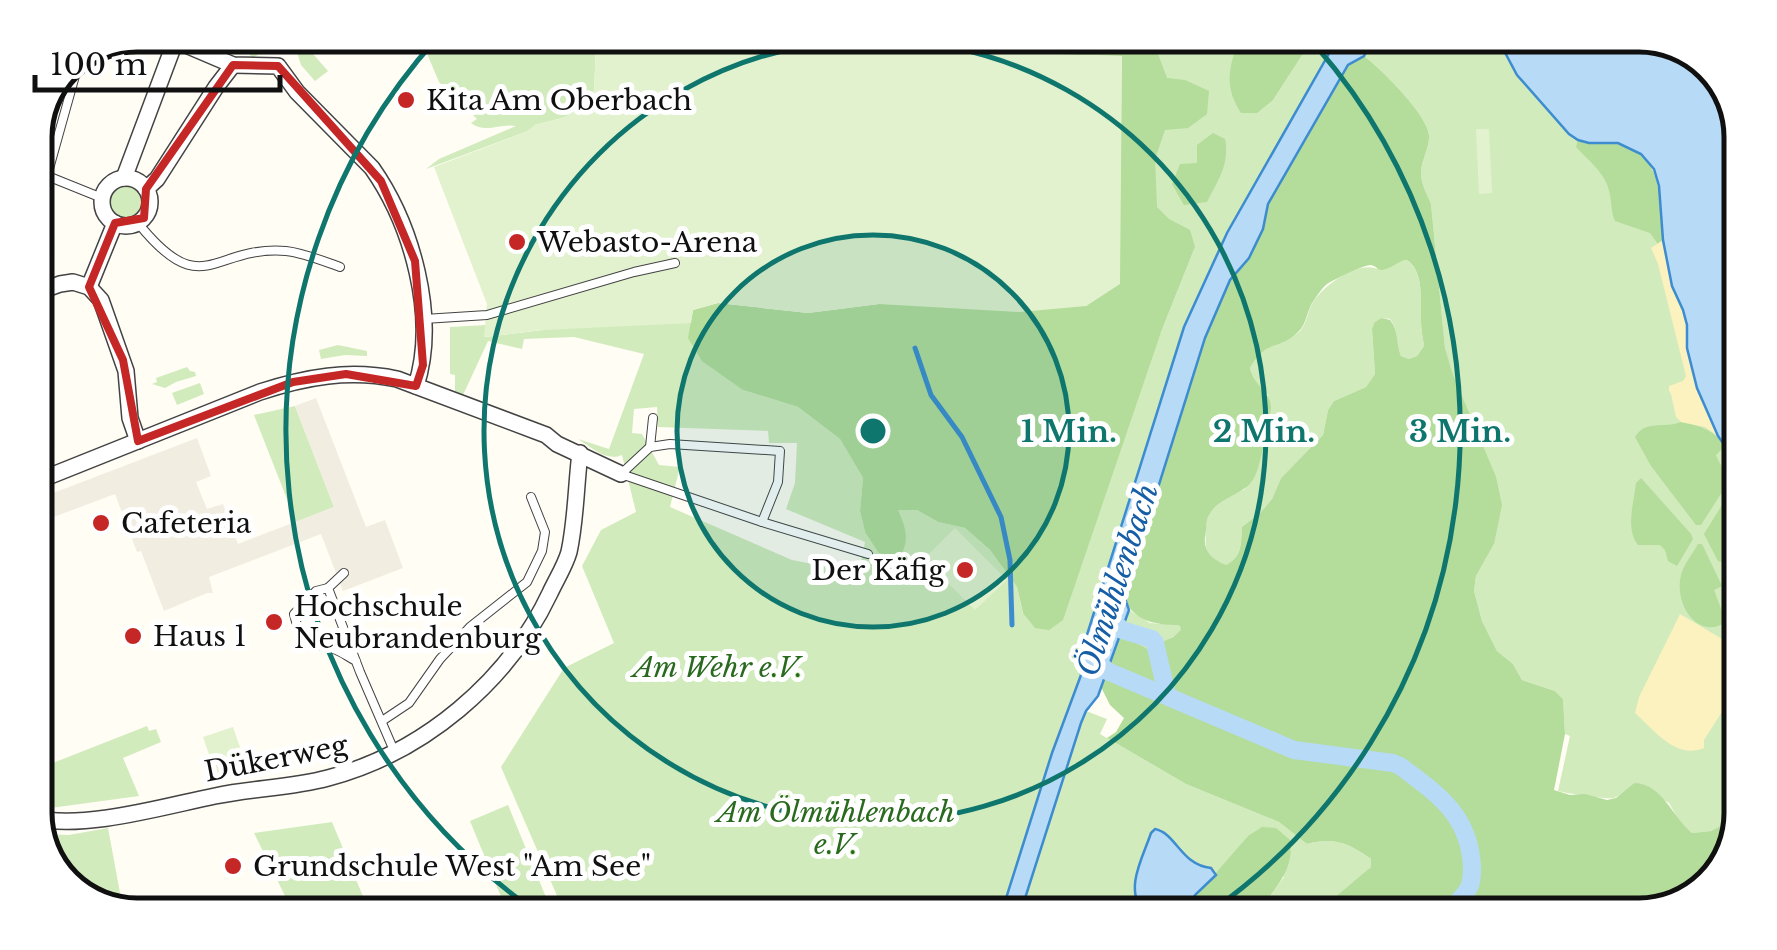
<svg xmlns="http://www.w3.org/2000/svg" width="1777" height="950" font-family="'Libre Baskerville',serif">
	<style>
		.green { fill: #d1ebbc; fill-rule: evenodd }
		.forest { fill: #b4dc9b; fill-rule: evenodd }
		.sand { fill: #fbf2bf }
		.pitch { fill: #e3f2ce }
		.plaza { fill: #f1ede1 }
		.water { fill: #b7dbf7; stroke: #3d8cd0; stroke-width: 2.5 }
		.lines { fill: none; stroke-linecap: round; stroke-linejoin: round }
		.stream { stroke: #3d8cd0; stroke-width: 5 }
		.canal { stroke: #b7dbf7; stroke-width: 18 }
		.service-casing { stroke: #434343; stroke-width: 10 }
		.minor-casing { stroke: #434343; stroke-width: 18 }
		.service { stroke: #fff; stroke-width: 8 }
		.minor { stroke: #fff; stroke-width: 15 }
		.marked { fill: none; stroke: #c42725; stroke-width: 8; stroke-linejoin: round }
		.ring { fill: none; stroke: #0f766e; stroke-width: 5 }
		.poi-dot { fill: #c42725; stroke: #fff; stroke-width: 4 }
		.labels { text-anchor: middle; stroke-width: 10; stroke-linejoin: round; paint-order: stroke }
		.poi-label { font-size: 28px; fill: #101010; stroke: #fff; text-anchor: start }
		.park-label { font-size: 28px; font-style: italic; fill: #296a1e; stroke: #fff }
		.street-label { font-size: 28px; fill: #101010; stroke: #fff }
		.water-label { font-size: 30px; font-style: italic; fill: #165ea6; stroke: #fff }
		.rim { fill: none; stroke: #101010; stroke-width: 5 }
		.centre { fill: #0f766e; stroke: #fff; stroke-width: 5 }
		.ring-label { font-size: 30px; text-anchor: middle; font-weight: bold; fill: #0f766e; stroke: #fff; stroke-width: 10; stroke-linejoin: round; paint-order: stroke }
	</style>
	<rect width="100%" height="100%" fill="#fffdf4"/>
	<g class="green">
		<polygon points="253,36 276,36 279,44 252,58 241,40"/>
		<polygon points="292,36 311,36 313,39 306,46 328,71 315,81 301,65"/>
		<path d="M420,37L605,38L608,44L596,46L594,91L566,117L535,125L528,131L426,169L439,159L516,126C499,123 486,134 471,123L477,119L439,82Z"/>
		<path d="M1126,42L1298,43L1273,100L1310,43H1335L1227,233L1184,327L1080,657L1081,675L1052,753L1002,911L562,907L501,767L564,668L614,643L582,566L601,530L636,512L622,455C606,462 591,447 578,439L609,449L644,354L574,337L524,339L522,349L488,341L463,395L455,391V375L450,374V327L486,325L485,337L543,330L662,280L743,390L798,407L840,439L863,478L860,511L865,532L897,510H917L938,522L965,528L990,550L1017,587L1023,614L1161,332L1195,247L1086,318ZM657,407L658,427L768,431L769,443H797L795,483L786,509L865,542L859,573L792,560L670,507L680,467L659,465L642,434L632,433L634,409Z"/>
		<path d="M1370,44H1501L1517,75L1641,154L1733,451L1737,452L1732,828L1726,823L1711,831L1692,833L1681,824L1669,803L1634,783C1628,788 1621,795 1614,798C1610,800 1564,793 1558,791L1570,736L1565,734L1563,699L1555,691L1522,680L1513,664L1497,651L1482,621L1474,591L1476,576L1494,544L1445,348L1431,204C1427,194 1421,184 1421,173C1421,160 1430,148 1429,135C1428,115 1380,68 1364,56Z"/>
		<circle cx="126" cy="202" r="18"/>
		<path d="M1407,260C1425,274 1420,301 1421,322C1421,330 1423,338 1424,346L1417,356L1409,359L1401,356C1396,344 1399,330 1390,319L1382,318L1372,329L1375,374L1366,387L1334,401L1328,410L1323,435L1281,478L1272,499L1261,512L1242,527C1241,544 1242,557 1225,566C1201,556 1206,548 1206,527C1207,518 1209,511 1216,505C1224,498 1236,494 1245,489L1268,395L1253,381L1250,368C1253,363 1255,358 1258,354C1269,341 1288,343 1300,331C1307,323 1308,310 1313,302C1325,284 1360,259 1380,270L1396,262Z"/>
		<polygon points="338,345 367,351 367,356 345,355 321,359 319,350"/>
		<polygon points="187,367 190,371 195,372 196,376 176,382 165,388 152,384 157,382 156,378"/>
		<polygon points="200,383 204,394 177,405 172,393"/>
		<polygon points="295,406 334,507 296,522 254,415"/>
		<path d="M1129,610L1150,623L1177,625L1180,626L1182,630C1175,636 1152,651 1143,648C1135,645 1128,639 1119,637Z"/>
		<path d="M1086,711L1107,719L1100,734L1186,784L1279,822L1307,844C1335,837 1348,843 1371,859V867C1353,883 1321,919 1294,912C1289,911 1284,908 1279,905L1268,909L1265,903L1284,877L1248,836L1216,875L1215,871C1187,862 1180,847 1161,829L1151,833C1143,856 1120,897 1148,912L1021,911Z"/>
		<polygon points="147,726 149,731 156,729 161,742 123,758 139,796 43,809 35,789 35,770"/>
		<polygon points="508,805 550,907 509,907 507,903 504,904 470,821"/>
		<polygon points="332,822 367,906 290,906 254,833"/>
		<polygon points="108,828 122,904 91,904 53,870 40,834 69,835"/>
	</g>
	<g class="forest">
		<path d="M605,38L1165,42L1158,54L1167,78L1185,80L1209,91L1207,114L1188,128L1165,130L1155,159L1157,207L1169,219L1190,230L1195,247L1161,332L1063,620L1049,630L1035,628L1023,613L1017,587L990,550L965,528L938,522L917,510H898C905,526 910,539 901,555L894,557L879,553L865,532L860,511L863,478L840,439L798,407L743,390L702,361L688,338L693,310L718,303L808,313L879,304L1086,306L1119,284L1122,56L608,44Z"/>
		<path d="M1237,43H1310L1273,100L1257,113H1241C1224,86 1229,71 1237,43Z"/>
		<path d="M1364,56C1380,68 1428,115 1429,135C1430,148 1421,160 1421,173C1421,184 1427,194 1431,204L1445,348L1452,372L1496,477L1502,505L1494,544L1476,576L1474,591L1482,621L1497,651L1513,664L1522,680L1555,691L1563,699L1565,734L1554,790L1570,795L1585,794L1607,800L1616,798L1634,783C1663,784 1672,817 1692,833L1711,831L1726,823L1732,828L1731,859L1696,898L1641,915L1303,913L1326,905L1371,867V859C1348,843 1335,837 1307,844L1279,822L1186,784L1107,738L1116,732L1124,718L1110,705L1101,687L1119,637H1124L1148,649L1173,637L1181,630L1180,626L1177,625C1154,625 1131,620 1124,596L1205,338L1230,280L1249,258L1263,229L1268,204L1349,65ZM1407,260C1425,273 1420,301 1421,321C1421,330 1423,338 1424,346L1417,356L1409,359L1401,356C1396,344 1399,330 1390,320L1382,318L1375,322L1372,329L1375,374L1366,387L1334,401L1328,410L1323,435L1281,478L1272,499L1261,512L1242,527C1241,544 1242,557 1226,565C1213,560 1203,552 1205,537C1207,530 1205,522 1209,515C1218,496 1246,496 1255,476C1260,467 1270,418 1271,408C1271,391 1254,387 1250,368C1267,337 1279,352 1299,331C1306,324 1307,312 1312,303C1316,297 1322,288 1327,284C1333,280 1365,264 1371,265C1380,267 1375,272 1386,269C1393,267 1398,261 1407,260Z"/>
		<path d="M1213,133L1225,139C1230,164 1218,180 1207,202L1184,205L1172,184L1180,164L1197,163V145Z"/>
		<path d="M1578,140C1591,143 1604,140 1617,142C1664,152 1660,203 1663,240L1658,244L1650,233L1615,221C1611,212 1612,205 1610,195C1607,174 1590,162 1576,147Z"/>
		<path d="M1681,422C1700,426 1713,429 1725,446L1716,455C1719,465 1728,472 1729,481L1701,525H1696L1651,466L1635,437C1646,419 1664,429 1681,422Z"/>
		<path d="M1641,478L1691,534L1693,539L1677,566L1668,561L1665,550L1660,545H1638C1625,528 1634,503 1636,483Z"/>
		<polygon points="1737,481 1736,560 1728,564 1718,561 1704,534"/>
		<path d="M1698,544H1702L1722,586L1714,590L1726,622C1696,642 1672,600 1682,572C1685,563 1693,553 1698,544Z"/>
		<path d="M1262,827L1276,828L1290,840C1294,867 1280,882 1265,903L1268,909L1279,905L1295,913L1182,912L1248,836Z"/>
	</g>
	<g class="sand">
		<polygon points="1663,240 1672,286 1683,309 1687,325 1687,348 1697,388 1718,436 1705,427 1681,422 1676,417 1671,394 1669,391 1669,386 1683,381 1686,376 1658,264 1651,248"/>
		<path d="M1680,614L1734,646V693L1704,740V748C1676,760 1654,730 1635,713L1639,697Z"/>
	</g>
	<g class="pitch">
		<polygon points="608,44 1122,56 1120,284 1086,306 1020,312 879,304 808,313 718,303 693,310 691,323 543,330 484,337 487,304 434,167 528,131 535,125 566,117 594,91 596,45"/>
		<polygon points="1476,129 1489,129 1492,193 1479,194"/>
		<polygon points="955,528 1007,580 975,610 924,559"/>
		<polygon points="233,727 246,765 216,775 203,737"/>
	</g>
	<polygon class="plaza" points="316,398 366,527 385,520 403,568 343,591 321,534 209,577 213,593 207,593 164,611 141,551 137,552 115,494 35,524 35,500 197,438 211,476 196,482 207,509 223,504 238,544 334,507 295,406"/>
	<g class="water">
		<polygon points="1335,43 1370,44 1364,56 1348,65 1268,204 1263,229 1249,258 1230,280 1205,338 1124,596 1129,610 1098,696 1086,711 1081,723 1021,911 1002,911 1052,753 1081,675 1080,657 1184,327 1227,233"/>
		<polygon points="1501,45 1686,46 1725,81 1742,131 1737,452 1725,446 1718,436 1697,388 1687,348 1687,325 1683,310 1672,286 1663,240 1659,186 1654,169 1641,154 1618,143 1589,143 1578,140 1569,134 1517,75"/>
		<path d="M1155,829C1176,833 1181,865 1211,868L1216,875L1196,894L1182,912L1143,911C1124,889 1143,857 1151,833Z"/>
	</g>
	<g class="lines">
		<polyline class="stream" points="915,348 931,395 962,437 1001,517 1010,560 1012,625"/>
		<g class="canal">
			<polyline points="1109,617 1122,630 1152,639 1155,643 1167,694 1171,698"/>
			<path d="M1095,659L1107,671L1294,750L1393,763L1400,766C1439,795 1470,816 1472,868C1472,876 1472,884 1467,891C1462,899 1451,907 1444,914"/>
		</g>
		<defs>
			<g id="service">
				<polyline points="35,171 102,198"/>
				<polyline points="47,176 80,58"/>
				<path d="M138,223C203,304 212,245 286,251C304,253 323,261 340,267"/>
				<polyline points="424,319 487,315 634,272 675,263"/>
				<polygon points="670,444 780,451 778,482 762,522 621,474 650,447"/>
				<polyline points="650,447 653,418"/>
				<polyline points="762,522 868,554"/>
				<polyline points="328,588 344,573"/>
				<path d="M356,661C348,657 341,651 333,649C306,642 301,644 294,614L316,591L328,588L360,672L395,753"/>
				<polyline points="382,721 409,703 440,659 470,627 527,582 542,551 545,532 531,497"/>
			</g>
			<g id="minor">
				<path d="M179,42L233,65L278,66L297,92L372,168C412,225 438,317 416,386"/>
				<polyline points="124,178 172,50 179,42"/>
				<circle cx="126" cy="202" r="24"/>
				<polyline points="146,189 157,179 216,87 233,65"/>
				<polyline points="89,287 115,223"/>
				<polyline points="35,293 60,284 73,282 89,287 101,300 126,371 130,418 138,441"/>
				<path d="M35,482L260,392C306,377 349,369 397,379L546,435L557,444L621,474"/>
				<path d="M35,818C84,830 165,806 215,796C253,788 291,788 328,778C423,753 508,682 550,593C556,580 565,566 569,552C576,520 576,485 580,453"/>
			</g>
		</defs>
		<use href="#service" class="service-casing"/>
		<use href="#minor" class="minor-casing"/>
		<use href="#service" class="service"/>
		<use href="#minor" class="minor"/>
	</g>
	<path class="marked" d="M233,65L278,66L381,181L415,261L423,365L416,386L346,374L293,382L138,441L123,360L89,287L115,223L144,218L146,189Z"/>
	<circle cx="873" cy="431" r="196" fill="#0f766e" fill-opacity=".12"/>
	<g class="ring">
		<circle cx="873" cy="431" r="196"/>
		<path d="M887 40A391 391 0 1 1 863 40"/>
		<path d="M528 906A587 587 0 0 1 437 38M1316 46A587 587 0 0 1 1210 912"/>
	</g>
	<g class="poi-dot">
		<circle cx="406" cy="100" r="10"/>
		<circle cx="517" cy="242" r="10"/>
		<circle cx="101" cy="523" r="10"/>
		<circle cx="965" cy="570" r="10"/>
		<circle cx="274" cy="622" r="10"/>
		<circle cx="133" cy="636" r="10"/>
		<circle cx="233" cy="866" r="10"/>
	</g>
	<g class="labels">
		<g class="poi-label">
			<text x="426" y="110">Kita Am Oberbach</text>
			<text x="537" y="252">Webasto-Arena</text>
			<text x="121" y="533">Cafeteria</text>
			<text x="945" y="580" text-anchor="end">Der Käfig</text>
			<text x="294" y="616">Hochschule<tspan x="294" dy="32">Neubrandenburg</tspan></text>
			<text x="153" y="646">Haus 1</text>
			<text x="253" y="876">Grundschule West "Am See"</text>
		</g>
		<g class="park-label">
			<text x="718" y="677">Am Wehr e.V.</text>
			<text x="836" y="822">Am Ölmühlenbach<tspan x="836" dy="32">e.V.</tspan></text>
		</g>
		<g class="street-label">
			<text transform="translate(276 758) rotate(-11)" y="10">Dükerweg</text>
		</g>
		<g class="water-label">
			<text transform="translate(1118 580) rotate(-72)" y="10">Ölmühlenbach</text>
		</g>
	</g>
	<path d="M0 0H1777V950H0ZM137 52H1639A85 85 0 0 1 1724 137V813A85 85 0 0 1 1639 898H137A85 85 0 0 1 52 813V137A85 85 0 0 1 137 52Z" fill="#fff" fill-rule="evenodd"/>
	<path class="rim" d="M137 52H1639A85 85 0 0 1 1724 137V813A85 85 0 0 1 1639 898H137A85 85 0 0 1 52 813V137A85 85 0 0 1 137 52Z"/>
	<circle cx="873" cy="431" r="15" class="centre"/>
	<g class="ring-label">
		<text x="1069" y="442">1 Min.</text>
		<text x="1264" y="442">2 Min.</text>
		<text x="1460" y="442">3 Min.</text>
	</g>
	<path d="M35 75v15h245v-15" fill="none" stroke="#101010" stroke-width="5"/>
	<text x="50" y="75" font-size="30" fill="#101010" stroke="#ffffff" stroke-width="8" paint-order="stroke">100 m</text>
</svg>
